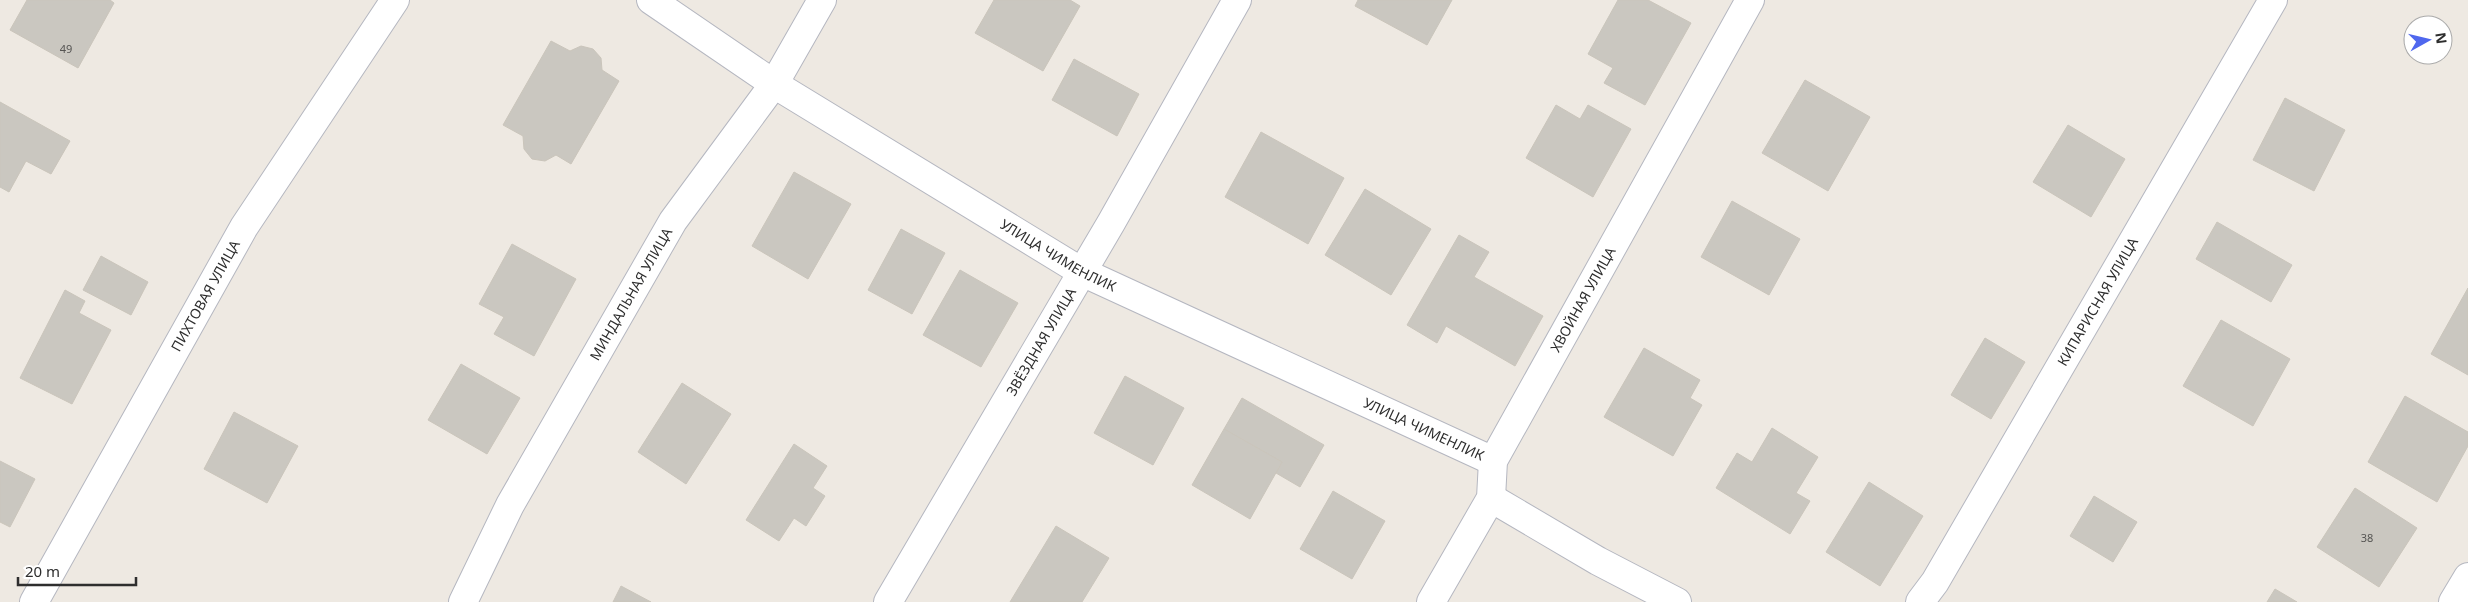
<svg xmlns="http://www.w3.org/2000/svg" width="2468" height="602" font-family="'Noto Sans',sans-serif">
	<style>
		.building { fill: #cac7c0; stroke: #cac5bb }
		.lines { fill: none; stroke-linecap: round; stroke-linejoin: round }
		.street-casing { stroke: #b5b7c0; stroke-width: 30 }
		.street { stroke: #fff; stroke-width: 28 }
		.labels { text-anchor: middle; stroke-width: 4.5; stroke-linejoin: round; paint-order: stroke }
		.number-label { font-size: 11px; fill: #555452 }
		.street-label { font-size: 14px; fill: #2e2e2e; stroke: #fff }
	</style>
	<rect width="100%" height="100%" fill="#eee9e2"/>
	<g class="building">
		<polygon points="27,0 110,0 114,3 78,68 10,30"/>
		<polygon points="994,0 1070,0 1080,6 1043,71 975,33"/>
		<polygon points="1358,0 1452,0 1427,45 1355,6"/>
		<polygon points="1618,0 1648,0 1691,23 1645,105 1604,83 1613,68 1588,54"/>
		<polygon points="551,41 570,51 581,46 593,49 601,58 602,70 619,81 571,164 556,155 545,161 532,159 524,149 523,136 503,125"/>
		<polygon points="1074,59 1139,94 1117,136 1052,100"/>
		<polygon points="1805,80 1870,117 1828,191 1762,153"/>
		<polygon points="2285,98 2345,130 2314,191 2253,160"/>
		<polygon points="0,102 70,141 51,174 26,161 9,192 0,187"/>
		<polygon points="1556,105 1580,119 1588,105 1631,129 1593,197 1526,158"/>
		<polygon points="2068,125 2125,159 2091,217 2033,182"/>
		<polygon points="1261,132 1344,178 1308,244 1225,197"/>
		<polygon points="794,172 851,204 808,279 752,246"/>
		<polygon points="1365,189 1431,229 1391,295 1325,255"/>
		<polygon points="1732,201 1800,239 1769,295 1701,257"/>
		<polygon points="2217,222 2292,265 2271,302 2196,259"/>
		<polygon points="901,229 945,253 912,314 868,290"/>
		<polygon points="1459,235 1489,252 1474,277 1543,316 1515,366 1446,326 1437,343 1407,325"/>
		<polygon points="512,244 576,279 534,356 494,334 504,317 479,304"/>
		<polygon points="101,256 148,282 131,315 83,290"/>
		<polygon points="960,270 1018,303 981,367 923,335"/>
		<polygon points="2468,288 2468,375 2431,354"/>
		<polygon points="65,290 85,301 79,313 111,330 72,404 20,378"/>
		<polygon points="2221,320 2290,359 2253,426 2183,386"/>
		<polygon points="1985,338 2025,362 1991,419 1951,395"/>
		<polygon points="1644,348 1700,380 1690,398 1702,405 1673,456 1604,417"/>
		<polygon points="461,364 520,398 487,454 428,420"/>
		<polygon points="1125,376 1184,408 1153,465 1094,433"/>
		<polygon points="682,383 731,414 686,484 638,452"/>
		<polygon points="2405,396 2468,432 2468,446 2437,502 2368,462"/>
		<polygon points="1242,398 1324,445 1300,487 1276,473 1282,462 1224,429"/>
		<polygon points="234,412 298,446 267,503 204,469"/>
		<polygon points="1772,428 1818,457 1796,493 1810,501 1790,534 1716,488 1737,453 1752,462"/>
		<polygon points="1224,429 1282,462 1250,519 1192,485"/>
		<polygon points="794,444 827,466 813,488 825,496 806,526 794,518 779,541 746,520"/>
		<polygon points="0,461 35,479 10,527 0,522"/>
		<polygon points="1869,482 1923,516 1880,586 1826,552"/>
		<polygon points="2355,488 2417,528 2379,587 2317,547"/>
		<polygon points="1333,491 1385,521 1352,579 1300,549"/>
		<polygon points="2094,496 2137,522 2113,562 2070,536"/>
		<polygon points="1056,526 1109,558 1082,602 1010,602"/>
		<polygon points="621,586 651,602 613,602"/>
		<polygon points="2275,589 2297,602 2267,602"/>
	</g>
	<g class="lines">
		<defs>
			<g id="street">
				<path id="s1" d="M651,0L774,84L1082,272L1493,461"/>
				<polyline points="1491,498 1598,561 1677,602"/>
				<path id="s2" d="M34,602L244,227L395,0"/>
				<path id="s3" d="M463,602L510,505L673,221L774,84L822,0"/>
				<path id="s4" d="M888,602L1111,223L1237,0"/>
				<path id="s5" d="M1431,602L1491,498L1493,461L1750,0"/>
				<path id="s6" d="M1920,602L1935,582L2273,0"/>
				<polyline points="2453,602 2468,577"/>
			</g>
		</defs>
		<use href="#street" class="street-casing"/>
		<use href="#street" class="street"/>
	</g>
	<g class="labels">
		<g class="number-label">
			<text x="66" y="53">49</text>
			<text x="2367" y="542">38</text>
		</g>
		<g class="street-label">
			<text dy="5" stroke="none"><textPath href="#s1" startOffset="481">УЛИЦА ЧИМЕНЛИК</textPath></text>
			<text dy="5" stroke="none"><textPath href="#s3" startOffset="351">МИНДАЛЬНАЯ УЛИЦА</textPath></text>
			<text dy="5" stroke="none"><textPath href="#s2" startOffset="351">ПИХТОВАЯ УЛИЦА</textPath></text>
			<text dy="5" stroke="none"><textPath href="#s5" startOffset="342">ХВОЙНАЯ УЛИЦА</textPath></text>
			<text dy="5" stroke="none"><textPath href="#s6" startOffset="349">КИПАРИСНАЯ УЛИЦА</textPath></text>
			<text dy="5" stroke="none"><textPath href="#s4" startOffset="302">ЗВЁЗДНАЯ УЛИЦА</textPath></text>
			<text dy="5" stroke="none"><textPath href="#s1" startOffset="886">УЛИЦА ЧИМЕНЛИК</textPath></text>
		</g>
	</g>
	<g transform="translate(2428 40) rotate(82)"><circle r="24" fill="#ffffff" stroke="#ababab"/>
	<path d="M0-4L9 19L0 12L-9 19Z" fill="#4f67ee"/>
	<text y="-8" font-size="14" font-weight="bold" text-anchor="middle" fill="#2e2e2e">N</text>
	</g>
	<path d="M18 577v8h118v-8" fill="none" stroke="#2e2e2e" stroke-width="2.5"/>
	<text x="25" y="577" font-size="15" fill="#2e2e2e" stroke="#ffffff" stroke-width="4" paint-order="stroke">20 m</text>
</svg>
